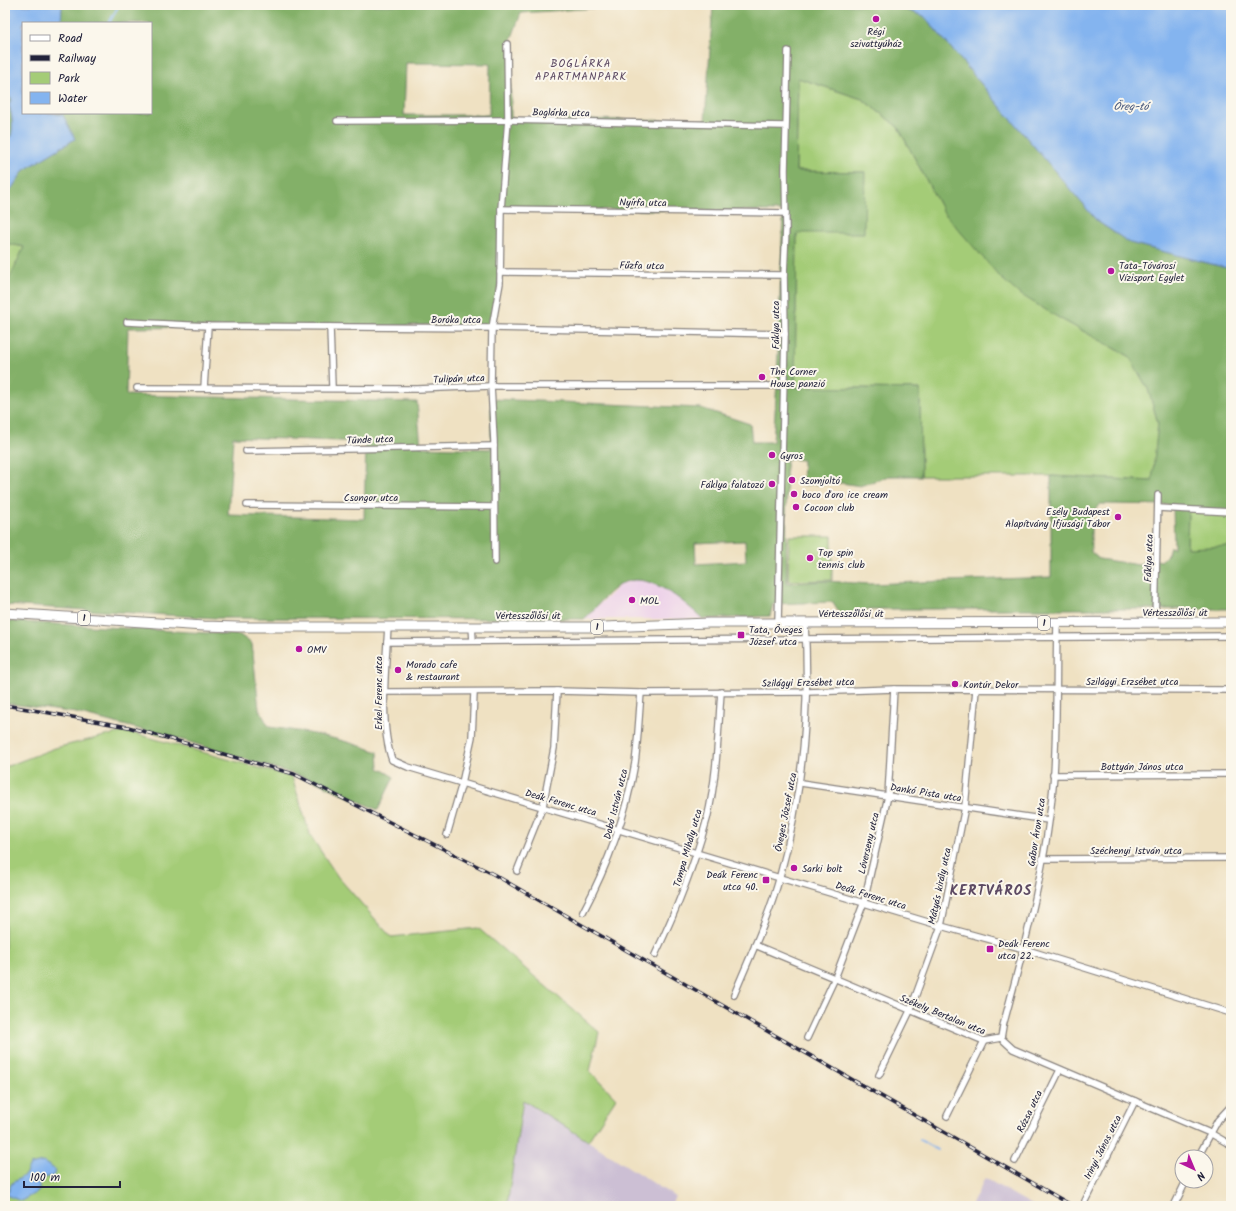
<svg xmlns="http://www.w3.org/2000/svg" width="1236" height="1211" font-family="Kalam,sans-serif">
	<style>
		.built { fill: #edd1e9 }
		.industrial { fill: #ccbfd4 }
		.green { fill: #a4cc77; stroke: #637759 }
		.forest { fill: #83b068; stroke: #526952; fill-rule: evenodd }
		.water { fill: #84b4ef; stroke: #536b95 }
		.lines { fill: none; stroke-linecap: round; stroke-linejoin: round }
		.stream { stroke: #84b4ef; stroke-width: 2 }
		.street-casing { stroke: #88827e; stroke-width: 8 }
		.primary-casing { stroke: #88827e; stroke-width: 11 }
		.street { stroke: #fff; stroke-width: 5.5 }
		.primary { stroke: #fff; stroke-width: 9 }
		.rail-casing { stroke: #22223b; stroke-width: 3.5 }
		.rail { stroke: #fbf7ec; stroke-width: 2; stroke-dasharray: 6; stroke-linecap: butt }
		.poi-dot { fill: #b5179e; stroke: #fbf7ec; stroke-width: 1.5 }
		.labels { text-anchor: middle; stroke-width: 4; stroke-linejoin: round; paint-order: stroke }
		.shield { fill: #fbf7ec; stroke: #636270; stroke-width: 1 }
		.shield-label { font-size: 9px; font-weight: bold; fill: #22223b }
		.poi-label { font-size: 10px; fill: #22223b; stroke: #fbf7ec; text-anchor: start }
		.street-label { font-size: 10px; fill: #22223b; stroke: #fbf7ec }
		.neighbourhood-label { font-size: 11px; letter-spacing: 1px; fill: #5d4a63; stroke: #fbf7ec }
		.water-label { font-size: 11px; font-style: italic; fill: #44557a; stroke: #fbf7ec }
		.district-label { font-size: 14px; font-weight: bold; letter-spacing: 1px; fill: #5d4a63; stroke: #fbf7ec }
	</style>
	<rect width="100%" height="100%" fill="#fbf7ec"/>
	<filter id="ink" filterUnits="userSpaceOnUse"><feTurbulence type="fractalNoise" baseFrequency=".025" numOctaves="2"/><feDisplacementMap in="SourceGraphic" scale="8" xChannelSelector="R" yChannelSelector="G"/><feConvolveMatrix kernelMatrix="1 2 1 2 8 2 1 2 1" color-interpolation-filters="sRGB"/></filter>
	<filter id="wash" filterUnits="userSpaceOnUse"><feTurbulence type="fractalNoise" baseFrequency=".012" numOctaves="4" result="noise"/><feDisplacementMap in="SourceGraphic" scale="16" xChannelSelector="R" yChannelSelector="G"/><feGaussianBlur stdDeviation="0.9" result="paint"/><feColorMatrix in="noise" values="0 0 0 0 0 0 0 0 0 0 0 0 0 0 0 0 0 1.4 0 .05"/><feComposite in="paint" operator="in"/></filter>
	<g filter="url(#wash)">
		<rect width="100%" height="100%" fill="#efe1c2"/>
		<polygon class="built" points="635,580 644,581 662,587 681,599 703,619 584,619 621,584"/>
		<g class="industrial">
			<polygon points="523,1099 675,1197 670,1206 507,1206"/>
			<polygon points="985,1178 1016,1196 1034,1206 971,1206"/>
		</g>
		<g class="green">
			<polygon points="798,78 862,99 898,127 944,213 1059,318 1129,356 1148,389 1158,423 1153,481 1051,476 921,476 920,389 795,387 797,232 865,172 796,171"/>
			<polygon points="5,243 24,247 5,288"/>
			<polygon points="1188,510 1231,512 1231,546 1187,549"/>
			<polygon points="789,536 832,536 832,580 788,581"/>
			<polygon points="126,731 292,777 310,835 338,877 391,937 478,928 599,1032 590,1071 616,1098 588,1141 523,1100 507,1206 5,1206 5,767 55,748"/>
		</g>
		<g class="forest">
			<path d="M62,5H642L521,13L510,43L511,118L705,121L713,5H892L924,16L1097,221L1130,243L1231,269V512L1188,510L1187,548L1231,546V609H868L854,618L841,616L833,602L773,604L770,616L703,619C684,602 646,567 619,585C605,594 596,609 584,619L216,618L5,605V288L24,247L5,243V193L10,191L24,170L75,139L50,113H151V23H61ZM406,63L490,64L489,115H404ZM798,78L862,99L898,127L944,213L1000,277L1018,293L1059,318L1129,356L1148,389L1158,423L1152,481L1051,476V577L869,584L827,581L787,583L786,459L803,460L802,485L842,483L860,486L889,476H921L920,389L795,387L797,233H864L865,172L796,171ZM501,209L783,211L777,382L773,442H752L750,424L701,408L491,399V449L421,447L417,402L126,395L128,328L439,325L492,328L500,272ZM233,437L366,442L364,519L228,515ZM1100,504L1173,505L1174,548L1170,547L1168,554L1161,561L1146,558L1139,565L1099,559L1091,552V514ZM745,541L746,561L696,564L695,543Z"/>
			<path d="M5,93L12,99L9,105C12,116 14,125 12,136L5,141Z"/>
			<path d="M5,621L240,635L252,644L259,709L269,727C308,732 340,738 378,752L379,768L394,777L378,810L310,779L186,741L76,713L5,703Z"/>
		</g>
		<g class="water">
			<path d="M5,5H62L61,23H23V113H50L63,115L75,139L24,170L10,191L5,193V141L11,136C14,125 12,116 9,105L12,99L5,93Z"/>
			<polygon points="892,5 1231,5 1231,269 1130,243 1097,221 924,16"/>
			<polygon points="43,1162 56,1170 53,1176 39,1179 39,1191 21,1201 6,1195 12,1183 25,1175 30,1165"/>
		</g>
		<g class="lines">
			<g class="stream">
				<polyline points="109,23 119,5"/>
				<polyline points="920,1140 937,1150"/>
			</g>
		</g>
	</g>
	<g filter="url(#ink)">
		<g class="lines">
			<defs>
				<g id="street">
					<polyline points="337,121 508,120 785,126"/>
					<polyline points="501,209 786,213"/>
					<polyline points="500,272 784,275"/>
					<polyline points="127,322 208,326 492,328 785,334"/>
					<polyline points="330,327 332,387"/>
					<polyline points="137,388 417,389 491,386 783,386"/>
					<polyline points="204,388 208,326"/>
					<polyline points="246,451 494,446"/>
					<polyline points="247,505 494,507"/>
					<polyline points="1158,508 1231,512"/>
					<polyline points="495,562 494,441 491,386 492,328 500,283 501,209 508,120 507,44"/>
					<polyline points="778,623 785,334 784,275 786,228 785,170 788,51"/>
					<polyline points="1155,623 1158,495"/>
					<path d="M388,626C386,666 379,723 392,760L408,767L941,926L1024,949L1231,1013"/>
					<polyline points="472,626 473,641"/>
					<polyline points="387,642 1231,636"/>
					<polyline points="385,692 557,691 641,693 807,692 894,689 1231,690"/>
					<polyline points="1053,775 1231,774"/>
					<polyline points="801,783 1048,820"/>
					<polyline points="447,835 462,783 472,737 474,693"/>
					<polyline points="1042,859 1231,858"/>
					<polyline points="517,871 543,806 554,748 557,691"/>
					<path d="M583,912C608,865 626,816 635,763C638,740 639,716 641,693"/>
					<polyline points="755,945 984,1041 1001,1038 1013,1049 1210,1133 1231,1145"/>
					<path d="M655,955C676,911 694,866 707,819C717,778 718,734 721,692"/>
					<path d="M734,995C750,956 769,917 780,876C803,793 810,711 805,624"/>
					<polyline points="807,1038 835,978 864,902 888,796 894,689"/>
					<path d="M1001,1038L1003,1026C1025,945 1048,859 1054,774C1057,724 1056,674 1057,623"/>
					<polyline points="879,1075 910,1011 941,926 965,807 976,690"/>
					<polyline points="947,1116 984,1041"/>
					<polyline points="1198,1157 1218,1120 1231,1106"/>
					<polyline points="1015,1161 1060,1070"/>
					<polyline points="1085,1201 1135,1101"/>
					<polyline points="1174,1206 1186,1181"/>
				</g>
				<polyline id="primary" points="5,613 204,626 238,627 604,627 709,623 1231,622"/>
			</defs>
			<use href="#street" class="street-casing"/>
			<use href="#primary" class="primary-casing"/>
			<use href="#street" class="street"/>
			<use href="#primary" class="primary"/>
			<defs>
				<polyline id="rail" points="5,705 128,727 294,774 493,874 1073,1206"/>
			</defs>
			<use href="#rail" class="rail-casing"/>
			<use href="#rail" class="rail"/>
		</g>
	</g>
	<g class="poi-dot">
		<circle cx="876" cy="19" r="4"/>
		<circle cx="1111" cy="271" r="4"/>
		<circle cx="762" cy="377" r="4"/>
		<circle cx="772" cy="455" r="4"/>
		<circle cx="792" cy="480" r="4"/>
		<circle cx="772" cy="484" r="4"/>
		<circle cx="794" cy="494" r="4"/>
		<circle cx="796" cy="507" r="4"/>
		<circle cx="1118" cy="517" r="4"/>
		<circle cx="810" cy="558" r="4"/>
		<circle cx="632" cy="600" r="4"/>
		<rect x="737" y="631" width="8" height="8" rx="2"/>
		<circle cx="299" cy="649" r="4"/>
		<circle cx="398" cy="670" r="4"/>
		<circle cx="955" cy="684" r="4"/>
		<circle cx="794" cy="868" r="4"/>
		<rect x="762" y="876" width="8" height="8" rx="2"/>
		<rect x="986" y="945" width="8" height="8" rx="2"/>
	</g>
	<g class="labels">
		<g class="shield">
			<rect x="78" y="611" width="12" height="14" rx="3"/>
			<rect x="1038" y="616" width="12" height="14" rx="3"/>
			<rect x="591" y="620" width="12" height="14" rx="3"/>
		</g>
		<g class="shield-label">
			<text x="84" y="621">1</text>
			<text x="1044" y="626">1</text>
			<text x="597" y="630">1</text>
		</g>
		<g class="poi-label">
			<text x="876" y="35" text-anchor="middle">Régi<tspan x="876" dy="12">szivattyúház</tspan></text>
			<text x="1119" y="269">Tata-Tóvárosi<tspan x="1119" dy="12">Vízisport Egylet</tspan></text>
			<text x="770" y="375">The Corner<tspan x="770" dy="12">House panzió</tspan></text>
			<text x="780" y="459">Gyros</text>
			<text x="800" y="484">Szomjoltó</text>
			<text x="764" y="488" text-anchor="end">Fáklya falatozó</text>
			<text x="802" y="498">boco d'oro ice cream</text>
			<text x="804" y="511">Cocoon club</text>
			<text x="1110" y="515" text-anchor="end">Esély Budapest<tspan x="1110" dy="12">Alapítvány Ifjusági Tábor</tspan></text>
			<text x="818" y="556">Top spin<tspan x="818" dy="12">tennis club</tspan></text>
			<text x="640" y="604">MOL</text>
			<text x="749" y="633">Tata, Öveges<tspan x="749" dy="12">József utca</tspan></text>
			<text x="307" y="653">OMV</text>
			<text x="406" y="668">Morado cafe<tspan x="406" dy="12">&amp; restaurant</tspan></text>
			<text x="963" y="688">Kontúr Dekor</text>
			<text x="802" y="872">Sarki bolt</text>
			<text x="758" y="878" text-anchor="end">Deák Ferenc<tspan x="758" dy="12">utca 40.</tspan></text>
			<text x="998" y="947">Deák Ferenc<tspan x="998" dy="12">utca 22.</tspan></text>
		</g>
		<g class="street-label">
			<text transform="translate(561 112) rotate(1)" y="4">Boglárka utca</text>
			<text transform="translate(643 202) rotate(1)" y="4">Nyírfa utca</text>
			<text transform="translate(642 265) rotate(1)" y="4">Fűzfa utca</text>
			<text x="456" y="323">Boróka utca</text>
			<text transform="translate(775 325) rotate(-90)" y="4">Fáklya utca</text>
			<text transform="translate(459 378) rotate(-2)" y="4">Tulipán utca</text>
			<text transform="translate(370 439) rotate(-2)" y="4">Tünde utca</text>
			<text x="371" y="501">Csongor utca</text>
			<text transform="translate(1148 558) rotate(-88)" y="4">Fáklya utca</text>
			<text x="1175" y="616">Vértesszőlősi út</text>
			<text x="851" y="617">Vértesszőlősi út</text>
			<text x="528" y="619">Vértesszőlősi út</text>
			<text x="1132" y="685">Szilágyi Erzsébet utca</text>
			<text transform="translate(808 682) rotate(-1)" y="4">Szilágyi Erzsébet utca</text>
			<text transform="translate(378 693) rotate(-90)" y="4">Erkel Ferenc utca</text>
			<text x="1142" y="770">Bottyán János utca</text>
			<text transform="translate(926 792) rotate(9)" y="4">Dankó Pista utca</text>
			<text transform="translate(561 802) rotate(16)" y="4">Deák Ferenc utca</text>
			<text transform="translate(615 804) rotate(-76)" y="4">Dobó István utca</text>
			<text transform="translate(785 812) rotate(-79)" y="4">Öveges József utca</text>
			<text transform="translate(1036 832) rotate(-81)" y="4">Gábor Áron utca</text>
			<text transform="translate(868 843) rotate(-77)" y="4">Lóverseny utca</text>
			<text transform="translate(687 848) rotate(-74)" y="4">Tompa Mihály utca</text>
			<text x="1136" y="854">Széchenyi István utca</text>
			<text transform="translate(939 886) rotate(-78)" y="4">Mátyás király utca</text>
			<text transform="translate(871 895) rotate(17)" y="4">Deák Ferenc utca</text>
			<text transform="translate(943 1014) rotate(22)" y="4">Székely Bertalan utca</text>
			<text transform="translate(1029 1111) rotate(-64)" y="4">Rózsa utca</text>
			<text transform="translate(1102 1147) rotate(-63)" y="4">Irinyi János utca</text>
		</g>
		<g class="neighbourhood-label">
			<text x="581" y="67">BOGLÁRKA<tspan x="581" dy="13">APARTMANPARK</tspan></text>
		</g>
		<g class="water-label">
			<text x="1131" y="110">Öreg-tó</text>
		</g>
		<g class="district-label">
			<text x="991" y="895">KERTVÁROS</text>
		</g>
	</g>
	<rect width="1236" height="1211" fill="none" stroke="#fbf7ec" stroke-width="20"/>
	<rect x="22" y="22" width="130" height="92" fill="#fbf7ec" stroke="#a4a2a5"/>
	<rect x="30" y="35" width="20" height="6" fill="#ffffff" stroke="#a4a2a5"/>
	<text x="58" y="42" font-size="12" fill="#22223b">Road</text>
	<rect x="30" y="55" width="20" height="6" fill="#22223b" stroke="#a4a2a5"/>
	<text x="58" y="62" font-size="12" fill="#22223b">Railway</text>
	<rect x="30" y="72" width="20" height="12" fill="#a4cc77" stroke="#a4a2a5"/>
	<text x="58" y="82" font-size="12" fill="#22223b">Park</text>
	<rect x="30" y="92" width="20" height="12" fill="#84b4ef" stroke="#a4a2a5"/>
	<text x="58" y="102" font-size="12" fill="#22223b">Water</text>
	<g transform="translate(1194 1169) rotate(136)"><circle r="19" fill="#fbf7ec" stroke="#a4a2a5"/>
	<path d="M0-3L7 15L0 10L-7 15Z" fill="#b5179e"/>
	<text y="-6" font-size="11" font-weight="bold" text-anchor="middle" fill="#22223b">N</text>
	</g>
	<path d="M24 1181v6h96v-6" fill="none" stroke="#22223b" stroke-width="2"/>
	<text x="30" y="1181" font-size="12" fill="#22223b" stroke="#fbf7ec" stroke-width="3" paint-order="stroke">100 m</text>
</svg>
